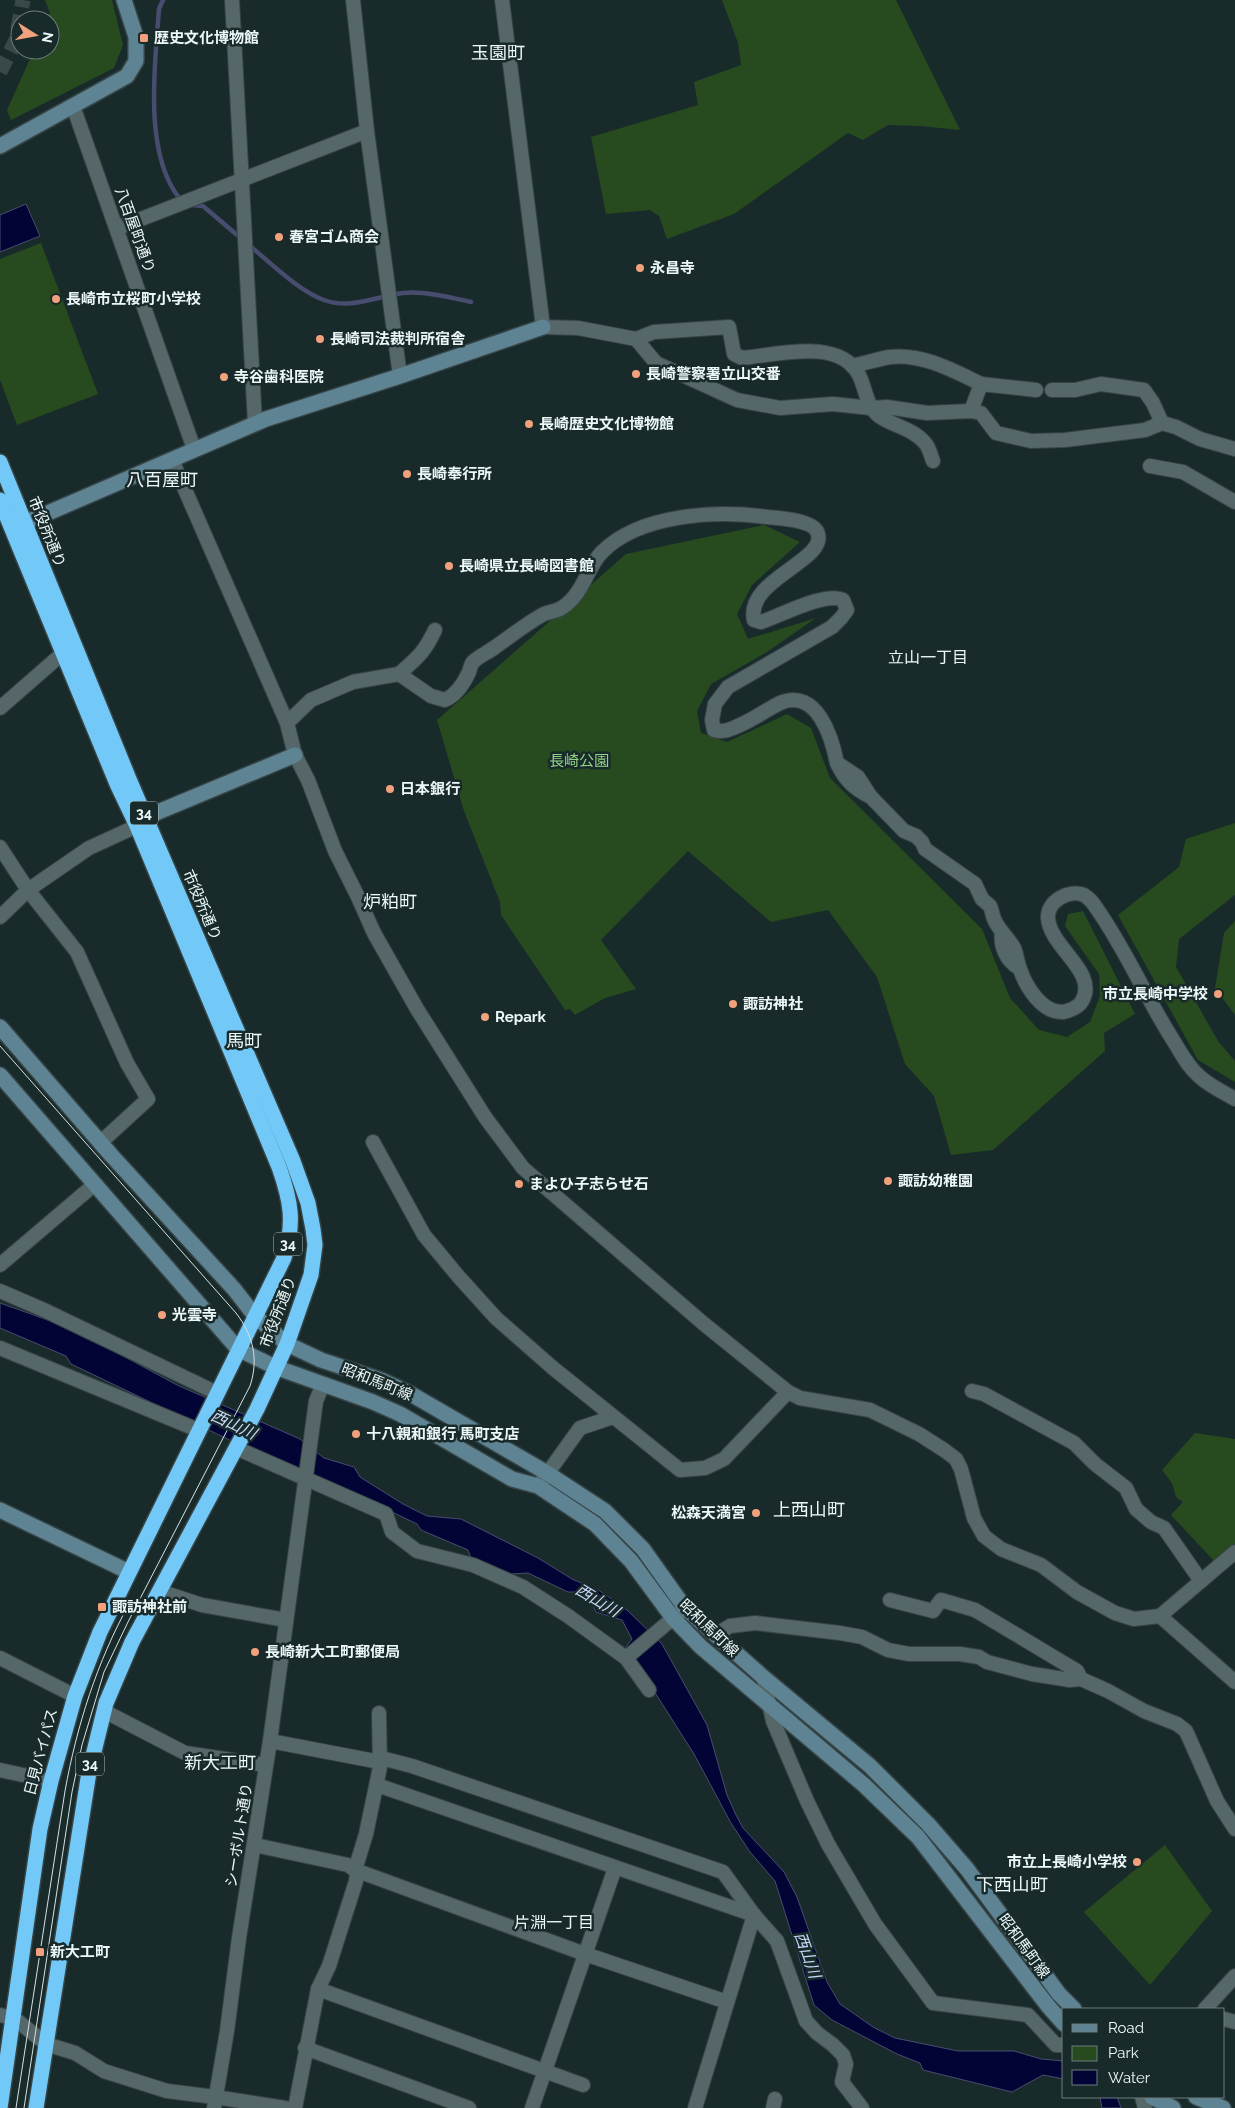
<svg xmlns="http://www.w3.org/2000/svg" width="1235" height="2108" font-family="Raleway,'Noto Sans JP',sans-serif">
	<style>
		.green { fill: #274b1e }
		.water { fill: #010434; stroke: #484d6f }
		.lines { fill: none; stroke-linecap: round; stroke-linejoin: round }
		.stream { stroke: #484d6f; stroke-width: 4.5 }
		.secondary-tunnel { stroke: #39494a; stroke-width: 15; stroke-dasharray: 15 8; stroke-linecap: butt }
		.street-casing { stroke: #364446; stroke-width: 16 }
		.secondary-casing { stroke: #364446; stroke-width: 18 }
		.highway-casing { stroke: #364446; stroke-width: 18 }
		.street { stroke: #556769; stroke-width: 14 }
		.secondary { stroke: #5e8493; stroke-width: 15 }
		.highway { stroke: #72c8f6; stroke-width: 15 }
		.tram { stroke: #d5e1e2; stroke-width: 1 }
		.poi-dot { fill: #f1a17c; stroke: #192a2b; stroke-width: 2 }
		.labels { text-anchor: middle; stroke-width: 5; stroke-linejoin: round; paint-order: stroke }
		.shield { fill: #192a2b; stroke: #adbaba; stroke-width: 1 }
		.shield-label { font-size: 14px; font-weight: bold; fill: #ecf7f8 }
		.poi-label { font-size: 15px; font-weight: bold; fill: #ecf7f8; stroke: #192a2b; text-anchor: start }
		.street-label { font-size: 15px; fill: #ecf7f8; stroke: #192a2b }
		.park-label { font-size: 15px; fill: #94d386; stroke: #192a2b }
		.neighbourhood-label { font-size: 16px; fill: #ecf7f8; stroke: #192a2b }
		.water-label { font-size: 16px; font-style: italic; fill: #c7d7f8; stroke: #192a2b }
		.quarter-label { font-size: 18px; fill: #ecf7f8; stroke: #192a2b }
	</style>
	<rect width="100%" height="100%" fill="#192a2b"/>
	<g class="green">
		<polygon points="45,0 112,0 123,45 114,68 11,120 7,110 34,50 50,50 50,20 47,20 50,13"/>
		<polygon points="722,0 896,0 960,130 920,126 888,125 863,140 848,133 734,214 667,239 659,216 650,210 606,214 591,137 698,105 694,82 741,65 738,43"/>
		<polygon points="41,243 98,394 17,425 0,380 0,259"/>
		<polygon points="764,525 800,542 752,585 737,614 748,639 816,618 767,652 711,684 697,711 701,733 727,742 787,714 811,728 830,778 982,929 1010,998 1039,1030 1067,1037 1090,1022 1100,996 1099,974 1065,926 1068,914 1083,911 1135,1014 1104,1033 1105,1051 993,1150 951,1155 934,1096 905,1064 877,977 828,910 771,922 688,851 601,940 636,989 605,998 575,1015 570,1009 565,1010 501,915 500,902 464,811 437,720 626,554"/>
		<polygon points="1235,823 1235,895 1179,939 1176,967 1218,1041 1235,1061 1235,1082 1198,1060 1118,915 1179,867 1186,839"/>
		<polygon points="1235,921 1235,1015 1215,988 1224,933"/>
		<polygon points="1195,1433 1235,1439 1235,1545 1215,1562 1171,1515 1183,1502 1176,1497 1172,1483 1162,1470"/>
		<polygon points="1165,1845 1212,1911 1150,1985 1084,1912"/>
	</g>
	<g class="water">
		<polygon points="26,204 40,236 0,252 0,215"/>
		<polygon points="0,1303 73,1329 177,1385 300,1439 324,1458 354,1467 360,1477 403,1504 427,1516 461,1519 538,1558 572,1579 600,1591 627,1610 662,1644 707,1725 727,1795 736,1815 743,1828 784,1872 797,1897 827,1982 840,2004 873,2027 895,2038 958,2051 1014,2051 1041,2059 1064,2061 1064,2079 1043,2075 1012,2092 923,2070 920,2063 897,2054 832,2020 814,2005 775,1881 750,1852 731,1823 694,1754 626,1647 632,1639 622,1620 596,1612 591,1601 579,1592 568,1592 528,1573 511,1574 471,1558 468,1550 421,1530 417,1524 388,1510 263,1456 71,1364 66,1356 0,1328"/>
		<polygon points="1100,2097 1117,2097 1121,2108 1102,2108"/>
	</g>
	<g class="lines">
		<g class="stream">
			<path d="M163,0L159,9C155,64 143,154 180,199"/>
			<polyline points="192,205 203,206 237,235"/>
			<path d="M250,246C272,264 299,291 324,300C350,310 377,296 403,293C426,291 449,297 471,302"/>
		</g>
		<polyline class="secondary-tunnel" points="0,72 16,40 23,0"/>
		<defs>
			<g id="street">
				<polyline points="232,0 255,423"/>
				<polyline points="353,0 367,131 400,376"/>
				<polyline points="502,0 543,327 578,328 636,339 656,363 737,400 780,408 833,404 871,408 887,407 927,413 971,411 981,413 996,433 1031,441 1065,440 1145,430 1162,423 1176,427 1200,439 1235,449"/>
				<polyline points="73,106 194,449"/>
				<polyline points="118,228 367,131"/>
				<path d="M636,339L654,332L729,327L734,354L742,358C777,355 839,337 859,375C866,389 866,406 879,416C893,426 914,429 925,443C929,447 931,456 933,461"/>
				<path d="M852,366C865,363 878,359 890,357C922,353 954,371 981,384"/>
				<polyline points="1052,390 1075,390 1101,384 1144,390 1153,403 1162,423"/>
				<polyline points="971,411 981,384 1036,390"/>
				<polyline points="172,460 287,723 295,755 308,780 335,851 358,897 374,933 417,1009 485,1117 523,1168 704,1324 788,1392 800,1398 870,1410 919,1434 944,1450 956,1459 961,1469 974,1518 984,1536 1001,1549 1041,1565 1077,1592 1115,1613 1134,1619 1160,1616 1235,1552"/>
				<polyline points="1150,466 1183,472 1235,502"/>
				<path d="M399,674C418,657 424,653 435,630"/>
				<polyline points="0,708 63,653"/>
				<path d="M287,723L311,700L353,682L399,674L431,696L445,700C456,695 464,683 469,672C470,669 471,664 473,662C479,656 489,652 495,647C511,636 526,624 542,615C549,611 557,612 563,607C584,593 587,567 602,552C640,514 716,510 767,517C779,518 815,520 818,534C826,561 745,580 754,620L761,622C780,616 826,591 843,600L847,610L841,618L832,627L728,687L715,704L712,720L714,730C724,733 731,729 740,725C754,719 766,710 780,703C817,687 832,738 837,763"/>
				<path d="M871,797C854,789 845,780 837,763L858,777L871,797L904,831L916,836L922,842L925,849L975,884L982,899L990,906C992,910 992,913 993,916C996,928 1008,937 1014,948C1017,955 1017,962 1020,969C1026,987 1042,1013 1063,1012C1069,1011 1079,1007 1082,1001C1099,972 1050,948 1048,918C1047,901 1069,889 1084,895C1089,898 1094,904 1097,909C1126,950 1146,998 1173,1040C1181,1053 1188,1067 1200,1077C1210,1086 1223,1092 1235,1099"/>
				<polyline points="0,847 28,890 77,952 127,1063 148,1099 100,1143"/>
				<polyline points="0,917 28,890 89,848 137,826"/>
				<path d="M1002,933C1000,947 1007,961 1019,968"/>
				<polyline points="373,1142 424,1235 458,1276 496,1318 553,1368 680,1470 705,1468 724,1459 788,1392"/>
				<polyline points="0,1265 95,1184"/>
				<polyline points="0,1291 44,1310 217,1393"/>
				<polyline points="0,1348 198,1430"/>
				<polyline points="972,1391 984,1394 1074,1443 1095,1464 1126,1488 1136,1509 1151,1522 1164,1528 1201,1581"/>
				<polyline points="236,1448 386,1514 392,1532 417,1551 473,1565 523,1587 568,1616 626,1658"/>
				<polyline points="542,1481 580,1428 613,1417"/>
				<polyline points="159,1591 202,1605 286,1620"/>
				<polyline points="890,1600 933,1611 941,1600 975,1610 1077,1671 1081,1679"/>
				<polyline points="1160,1616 1235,1682"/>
				<polyline points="715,1635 730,1626 755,1623 840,1633 862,1637 888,1650 909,1654 960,1654 979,1657 987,1662 1032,1674 1070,1680 1081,1679 1108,1691 1144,1711 1177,1724 1186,1731 1217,1801 1235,1829"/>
				<polyline points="0,1658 75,1696"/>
				<polyline points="763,1677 773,1721 807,1801 828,1844 875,1924 933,2003 1028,2015 1056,2045 1064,2045"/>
				<polyline points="649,1690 626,1658 685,1608"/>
				<polyline points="104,1711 185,1753 266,1765"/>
				<polyline points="270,1741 380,1762 385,1759 412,1766 723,1872 754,1915 777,1941 806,2021 817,2033 833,2045 843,2055 846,2064 842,2082 862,2108"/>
				<polyline points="0,1770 51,1781"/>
				<polyline points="377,1785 754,1915"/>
				<polyline points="255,1845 348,1865 355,1870 585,1954 727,2002"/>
				<polyline points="318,1989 583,2085"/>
				<polyline points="1205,2009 1235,1976"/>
				<polyline points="0,2015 14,2018 46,2044 75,2053 104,2071 167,2091 215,2097 285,2108"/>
				<polyline points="1224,2019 1235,2022"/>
				<polyline points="305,2048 469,2108"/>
				<polyline points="1142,2097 1145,2108"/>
				<polyline points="214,2108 227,2031 239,1938 270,1741 316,1401 323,1384"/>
				<polyline points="295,2108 318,1989 329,1966 356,1881 357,1875 355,1870 366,1834 380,1767 379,1713"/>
				<polyline points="532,2108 615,1868"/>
				<polyline points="695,2108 754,1915"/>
				<polyline points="773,2108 775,2099"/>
			</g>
			<g id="secondary">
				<polyline points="0,146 127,76 136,61 136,37 124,0"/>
				<polyline points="13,528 266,419 400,376 543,327"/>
				<polyline points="137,826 146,817 295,755"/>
				<polyline points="0,1027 112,1156 234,1289 255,1316 287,1344 321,1360 381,1380 411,1394 547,1473 605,1511 643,1549 685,1608 763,1677 870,1766 928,1824 967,1869 1059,1994 1074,2009"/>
				<polyline points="0,1075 238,1349 275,1367 373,1402 400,1414 512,1479 538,1486 595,1524 631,1561 673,1618 701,1647 864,1785 918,1837 1048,2006 1064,2024"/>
				<polyline points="0,1510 129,1572"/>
				<polyline points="1152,2097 1173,2108"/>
				<polyline points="1196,2097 1223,2108"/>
			</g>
			<g id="highway">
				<polyline points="0,462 129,779 293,1161 308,1203 313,1229 315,1245 311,1275 287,1344 257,1409 132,1642 106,1703 89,1772 36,2108"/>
				<path d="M0,500L117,784L137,826L279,1167C291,1201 295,1223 284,1258L100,1632L75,1696L51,1781L40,1829L0,2108"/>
			</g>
		</defs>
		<use href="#street" class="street-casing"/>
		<use href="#secondary" class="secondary-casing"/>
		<use href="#highway" class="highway-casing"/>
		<use href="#street" class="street"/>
		<use href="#secondary" class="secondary"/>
		<use href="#highway" class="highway"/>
		<g class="tram">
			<path d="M0,1046L236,1313C253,1335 259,1359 250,1386L128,1622L104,1672L82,1745L72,1792L24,2108"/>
			<path d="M16,2108L65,1791C77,1725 97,1662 129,1604"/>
		</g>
	</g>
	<g class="poi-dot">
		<rect x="139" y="33" width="10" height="10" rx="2.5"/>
		<circle cx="279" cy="237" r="5"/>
		<circle cx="640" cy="268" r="5"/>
		<circle cx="56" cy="299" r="5"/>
		<circle cx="320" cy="339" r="5"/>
		<circle cx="636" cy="374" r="5"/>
		<circle cx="224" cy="377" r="5"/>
		<circle cx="529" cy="424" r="5"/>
		<circle cx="407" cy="474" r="5"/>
		<circle cx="449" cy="566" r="5"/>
		<circle cx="390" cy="789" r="5"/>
		<circle cx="1218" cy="994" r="5"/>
		<circle cx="733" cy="1004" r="5"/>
		<circle cx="485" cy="1017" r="5"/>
		<circle cx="888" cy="1181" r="5"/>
		<circle cx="519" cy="1184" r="5"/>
		<circle cx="162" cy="1315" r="5"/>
		<circle cx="356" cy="1434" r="5"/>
		<circle cx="756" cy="1513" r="5"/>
		<rect x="97" y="1602" width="10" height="10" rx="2.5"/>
		<circle cx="255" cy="1652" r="5"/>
		<circle cx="1137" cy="1862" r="5"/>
		<rect x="35" y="1947" width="10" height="10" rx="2.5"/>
	</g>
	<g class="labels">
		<g class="shield">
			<rect x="130" y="801.5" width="28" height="23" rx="4"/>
			<rect x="274" y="1232.5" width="28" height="23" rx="4"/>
			<rect x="76" y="1752.5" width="28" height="23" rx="4"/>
		</g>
		<g class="shield-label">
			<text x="144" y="818">34</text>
			<text x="288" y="1249">34</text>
			<text x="90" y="1769">34</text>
		</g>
		<g class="poi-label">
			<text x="154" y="43">歴史文化博物館</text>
			<text x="289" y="242">春宮ゴム商会</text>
			<text x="650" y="273">永昌寺</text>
			<text x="66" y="304">長崎市立桜町小学校</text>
			<text x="330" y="344">長崎司法裁判所宿舎</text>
			<text x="646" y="379">長崎警察署立山交番</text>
			<text x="234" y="382">寺谷歯科医院</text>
			<text x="539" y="429">長崎歴史文化博物館</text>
			<text x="417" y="479">長崎奉行所</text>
			<text x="459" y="571">長崎県立長崎図書館</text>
			<text x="400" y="794">日本銀行</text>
			<text x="1208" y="999" text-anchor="end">市立長崎中学校</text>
			<text x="743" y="1009">諏訪神社</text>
			<text x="495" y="1022">Repark</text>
			<text x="898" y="1186">諏訪幼稚園</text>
			<text x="529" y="1189">まよひ子志らせ石</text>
			<text x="172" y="1320">光雲寺</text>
			<text x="366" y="1439">十八親和銀行 馬町支店</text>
			<text x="746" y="1518" text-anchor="end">松森天満宮</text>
			<text x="112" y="1612">諏訪神社前</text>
			<text x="265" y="1657">長崎新大工町郵便局</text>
			<text x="1127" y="1867" text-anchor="end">市立上長崎小学校</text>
			<text x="50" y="1957">新大工町</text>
		</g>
		<g class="street-label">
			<text transform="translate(135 230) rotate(70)" y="5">八百屋町通り</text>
			<text transform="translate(47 532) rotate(68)" y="5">市役所通り</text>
			<text transform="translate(202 905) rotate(67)" y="5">市役所通り</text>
			<text transform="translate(278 1312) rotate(-69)" y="5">市役所通り</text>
			<text transform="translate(377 1382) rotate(22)" y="5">昭和馬町線</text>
			<text transform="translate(709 1628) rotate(44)" y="5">昭和馬町線</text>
			<text transform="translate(41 1752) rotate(-75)" y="5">日見バイパス</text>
			<text transform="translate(239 1835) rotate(-81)" y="5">シーボルト通り</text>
			<text transform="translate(1024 1946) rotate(54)" y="5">昭和馬町線</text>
		</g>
		<g class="park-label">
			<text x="579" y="766">長崎公園</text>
		</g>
		<g class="neighbourhood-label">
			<text x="928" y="663">立山一丁目</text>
			<text x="554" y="1928">片淵一丁目</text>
		</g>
		<g class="water-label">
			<text transform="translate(234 1424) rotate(25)" y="6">西山川</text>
			<text transform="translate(598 1600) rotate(31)" y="6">西山川</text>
			<text transform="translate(808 1955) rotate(70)" y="6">西山川</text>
		</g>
		<g class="quarter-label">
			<text x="498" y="59">玉園町</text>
			<text x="162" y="486">八百屋町</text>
			<text x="390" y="908">炉粕町</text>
			<text x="244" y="1047">馬町</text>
			<text x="809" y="1516">上西山町</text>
			<text x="220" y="1769">新大工町</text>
			<text x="1012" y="1891">下西山町</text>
		</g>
	</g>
	<rect x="1062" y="2008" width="162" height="90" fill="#192a2b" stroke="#6d7c7d"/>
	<rect x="1072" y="2024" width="25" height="8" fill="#5e8493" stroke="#6d7c7d"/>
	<text x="1108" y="2033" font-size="15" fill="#ecf7f8">Road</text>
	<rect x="1072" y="2046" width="25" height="15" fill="#274b1e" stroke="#6d7c7d"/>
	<text x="1108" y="2058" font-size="15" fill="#ecf7f8">Park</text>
	<rect x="1072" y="2070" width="25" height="15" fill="#010434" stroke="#6d7c7d"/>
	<text x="1108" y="2083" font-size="15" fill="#ecf7f8">Water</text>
	<g transform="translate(35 35) rotate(101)"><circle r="24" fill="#192a2b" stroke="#6d7c7d"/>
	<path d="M0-4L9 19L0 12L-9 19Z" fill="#f1a17c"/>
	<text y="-8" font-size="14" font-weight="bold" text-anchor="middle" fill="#ecf7f8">N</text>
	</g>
</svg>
